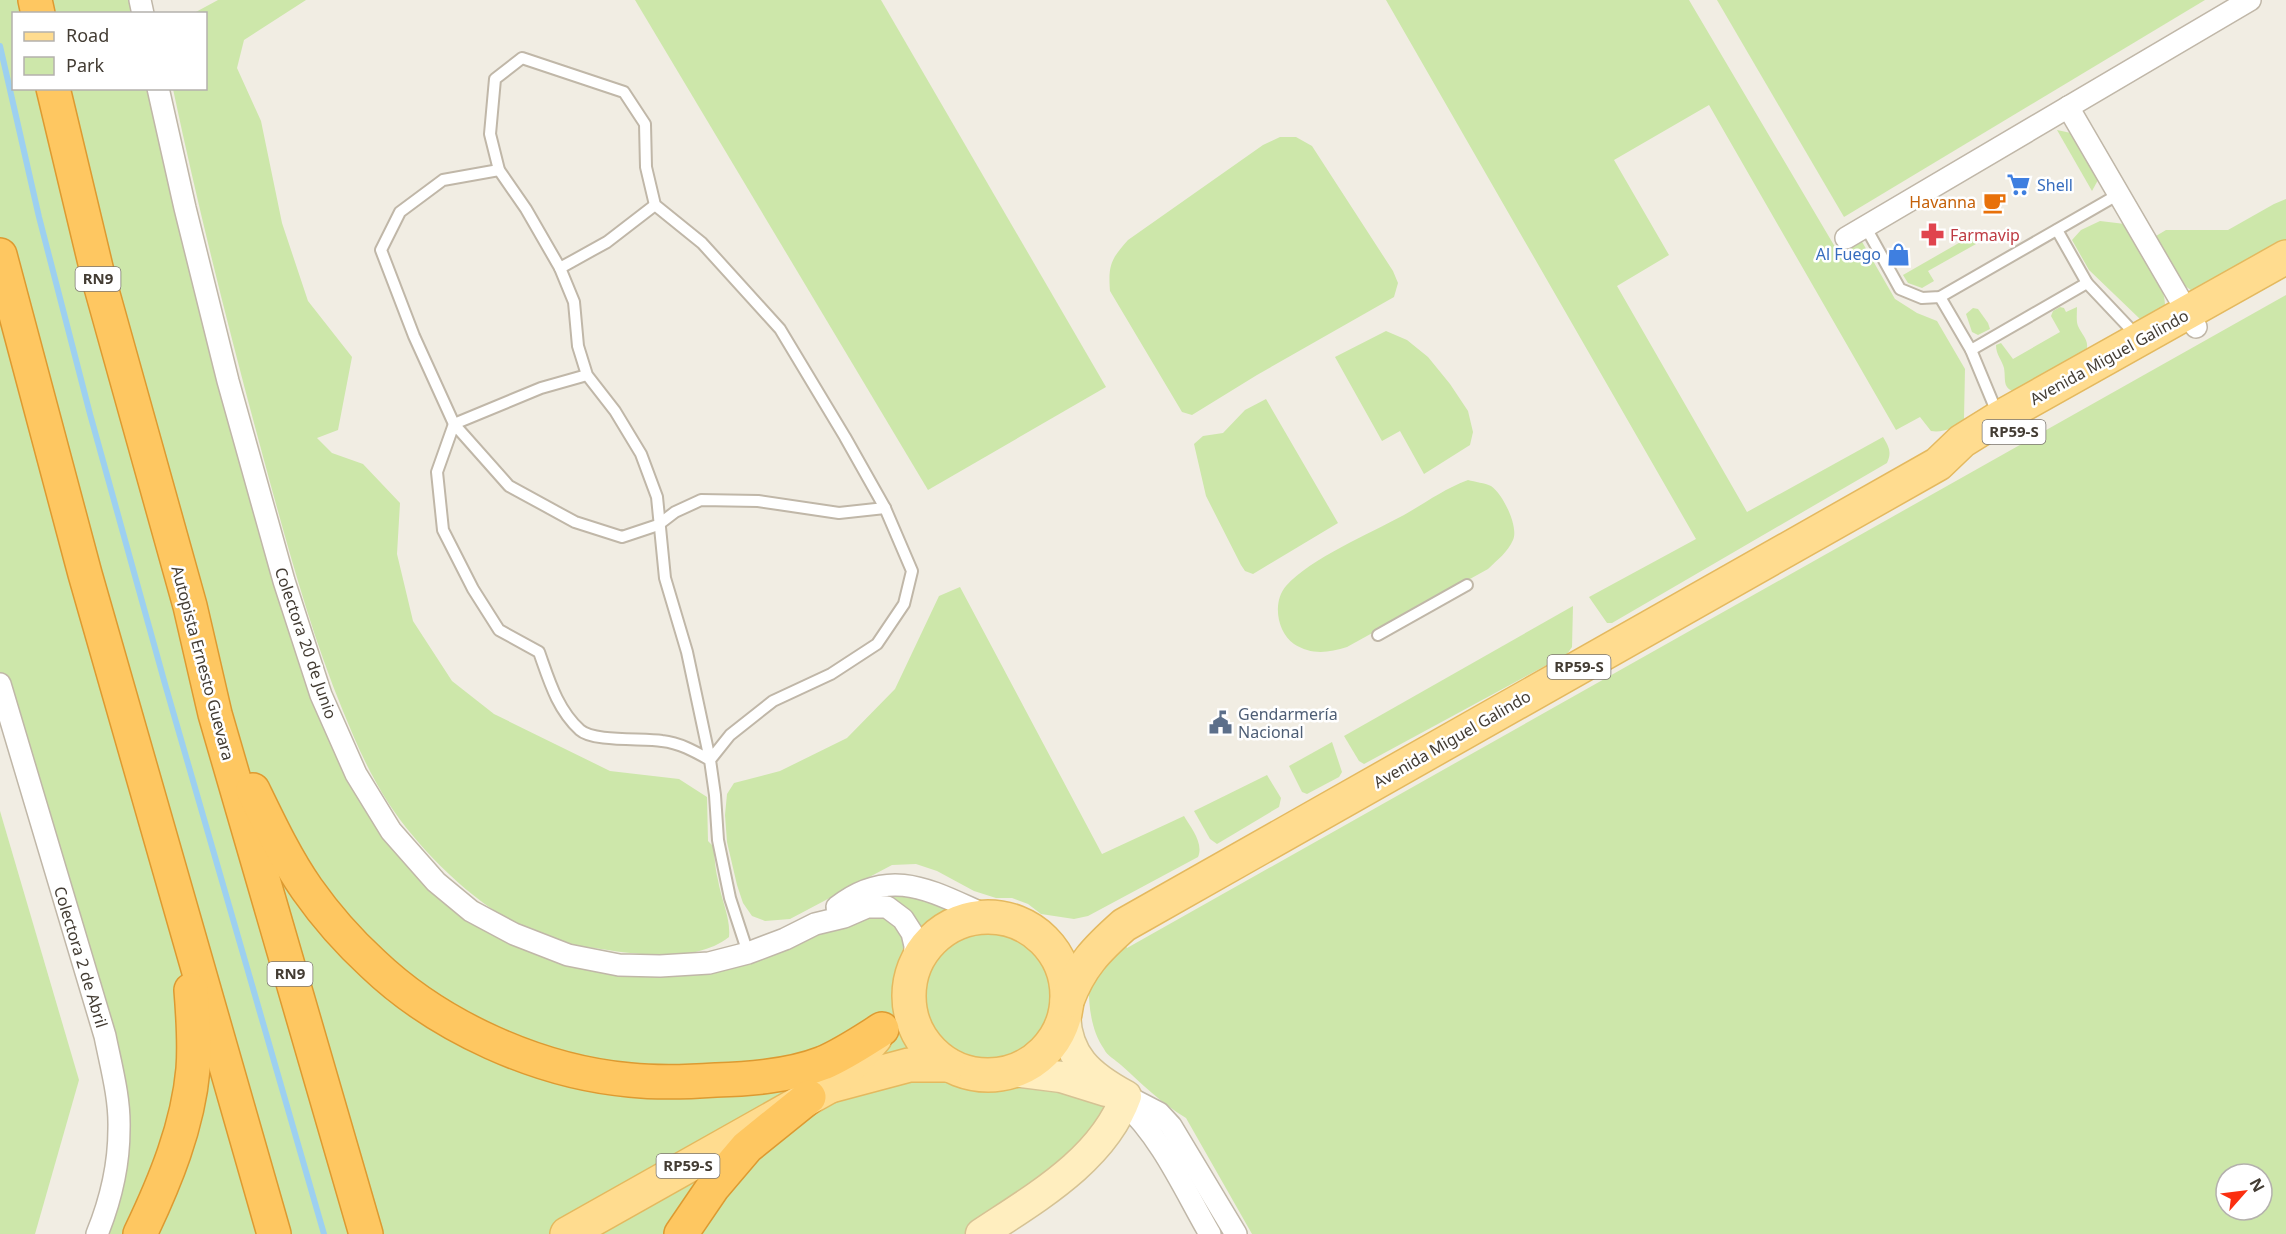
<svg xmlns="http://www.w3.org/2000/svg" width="2286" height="1234" font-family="'Noto Sans',sans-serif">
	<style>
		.green { fill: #cde7aa; fill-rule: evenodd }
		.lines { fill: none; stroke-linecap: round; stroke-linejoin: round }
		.stream { stroke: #9dd0f0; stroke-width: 6 }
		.service-casing { stroke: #c0b7a8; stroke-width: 14 }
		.minor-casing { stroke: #c0b7a8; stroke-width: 24 }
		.secondary-casing { stroke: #d5c294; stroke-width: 33 }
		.primary-casing { stroke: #e4b95f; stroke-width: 36 }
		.motorway-casing { stroke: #dd9a31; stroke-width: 36 }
		.service { stroke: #fff; stroke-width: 10 }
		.minor { stroke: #fff; stroke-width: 21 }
		.secondary { stroke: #ffeebf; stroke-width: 30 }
		.primary { stroke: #ffdc8f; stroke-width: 33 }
		.motorway { stroke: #fec761; stroke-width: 33 }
		.labels { text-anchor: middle; stroke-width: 5; stroke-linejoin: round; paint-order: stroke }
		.shield { fill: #fff; stroke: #7b7670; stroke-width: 1.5 }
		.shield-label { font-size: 15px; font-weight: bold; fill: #433c33 }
		.shop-label { font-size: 16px; fill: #366cbe; stroke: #fff; text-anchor: start }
		.food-label { font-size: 16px; fill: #c56008; stroke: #fff; text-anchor: end }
		.health-label { font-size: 16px; fill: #be3a42; stroke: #fff; text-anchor: start }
		.street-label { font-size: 16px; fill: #433c33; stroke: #fff }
		.service-label { font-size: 16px; fill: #4e5e75; stroke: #fff; text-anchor: start }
	</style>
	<rect width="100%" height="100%" fill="#f1ede3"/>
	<g class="green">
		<polygon points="0,0 140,0 143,13 14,14 14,88 158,89 321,695 391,831 514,934 660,966 815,924 894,912 914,967 909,988 910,1011 917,1032 930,1051 948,1065 969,1073 991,1075 1013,1071 1124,1103 981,1234 97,1234 119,1129 0,684"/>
		<path d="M218,0H306L244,40L237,68L261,121L282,223L308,301L352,357L338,430L317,438L332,453L363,464L400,503L397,554L413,621L452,681L494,714L610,771L679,779L707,797L708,841L713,846C715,857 715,869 718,880C721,899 731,919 729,937C696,963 640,955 601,949C589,947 577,947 566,944C498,928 427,861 389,804C370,775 356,743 343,711C313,638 292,562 271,486C235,354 201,222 173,89L206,88V14L194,13Z"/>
		<polygon points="635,0 881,0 1106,387 928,490"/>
		<path d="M1386,0H1689L1838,252L1861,240L1895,299L1917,313L1937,321L1965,369L1964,419C1957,428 1942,433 1931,431L1920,417L1896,430L1709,105L1614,160L1669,255L1617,286L1747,512L1883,437C1889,447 1892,452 1887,463L1612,623H1607L1589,597L1696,539Z"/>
		<polygon points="1717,0 2205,0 1844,217"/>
		<polygon points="2057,130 2071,133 2098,180 2092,191"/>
		<path d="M1280,137H1296L1312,146L1393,271L1398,283L1394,297L1257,375L1192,415L1182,412L1110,291C1108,265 1111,259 1128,240L1263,145Z"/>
		<polygon points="2286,199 2286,239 2198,290 2192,291 2184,285 2156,236 2166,230 2228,230 2274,204"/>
		<path d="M2100,221L2125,224C2136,244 2171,288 2164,310L2146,320L2140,319L2089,270L2072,240L2081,230Z"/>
		<polygon points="1971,236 1976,244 1928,271 1934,281 1922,288 1908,283 1903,275"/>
		<path d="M2286,295V1234H1252L1186,1118C1161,1103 1142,1084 1121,1065C1116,1060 1107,1056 1104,1049C1090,1029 1088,1001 1089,977L1124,942L1127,948ZM2226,1174H2262V1210H2226Z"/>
		<path d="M2060,307L2064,308L2066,312L2077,307C2077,313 2076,321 2078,326C2083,337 2091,341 2085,354L2015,392C2002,388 2006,380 2004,368C2002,360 1996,355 1996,345L2001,343L2013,359L2060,332L2051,316L2053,311Z"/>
		<polygon points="1973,308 1978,309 1988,323 1990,329 1978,335 1972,332 1966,314"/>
		<polygon points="1386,331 1407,340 1428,357 1450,384 1468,411 1473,432 1470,445 1424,474 1400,431 1382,441 1335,357"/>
		<polygon points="1266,399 1338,523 1253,574 1245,571 1241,565 1206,496 1194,444 1203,436 1223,433 1245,410"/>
		<path d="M1468,480C1475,482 1485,483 1491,486C1503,494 1519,527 1513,540C1508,552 1497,560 1488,569L1347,647C1328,653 1311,655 1294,644C1277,632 1272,602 1286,586C1311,558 1369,534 1404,515C1425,503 1444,489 1468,480Z"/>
		<path d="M960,587L1102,854L1184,816C1191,828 1204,843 1198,857L1088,916L1074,919L1041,914L1028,904L1012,898H996L974,891L937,871L916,864L892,865L790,919L765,921L752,916L743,903L737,885L727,842L725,815L727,794L734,783L780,771L847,738L895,689L939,596Z"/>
		<polygon points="1573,606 1572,647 1567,654 1364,764 1359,761 1344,736"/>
		<polygon points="1332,742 1342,772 1339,777 1307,794 1302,792 1289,766"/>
		<polygon points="1267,775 1281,798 1279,807 1217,844 1210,839 1194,811"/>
		<polygon points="0,811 79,1080 35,1234 0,1234"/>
		<path d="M898,891L941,905L949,914L934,922L924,936C916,915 906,904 884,898L882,893Z"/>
		<circle cx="987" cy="995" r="64"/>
	</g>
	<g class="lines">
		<polyline class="stream" points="0,46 39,217 90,414 165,684 324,1234"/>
		<defs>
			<g id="service">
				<polyline points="499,170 443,180 400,212 381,250 414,336 454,424 509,486 575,522 622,537 658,525 675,512 701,500 758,501 839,513 885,508"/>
				<polyline points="1865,226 1900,289 1922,298 1940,297 2119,194"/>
				<polyline points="2057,230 2087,283 2138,337"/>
				<polyline points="560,268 607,242 655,205"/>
				<polyline points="1940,297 1971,350 1998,415"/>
				<polyline points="1971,350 2087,283"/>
				<path d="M587,375L541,388L454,424L437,472L443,530L473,589L499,630L539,652C549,680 557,709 580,730C593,742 643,738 662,741C680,743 694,751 710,760L730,735L773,701L831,674L877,644L904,604L912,571L885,508L845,437L780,329L702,243L655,205L646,167L645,124L624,92L522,58L495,79L490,134L499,170L526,209L560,268L574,302L578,346L587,375L615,411L641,454L657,497L665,578L687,652L710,760L715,795L718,840L730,898L748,953"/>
				<polyline points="1378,635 1467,585"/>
			</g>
			<g id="minor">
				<polyline points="140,0 143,14"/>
				<polyline points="158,88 185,208 228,381 284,581 321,695 356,774 391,831 436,882 471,911 514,934 568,955 619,965 660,966 709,963 748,953 785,939 815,924 844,917 867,907 887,907 903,919 912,933 915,946 914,967"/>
				<polyline points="2068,107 2196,327"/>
				<polyline points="1846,238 2250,0"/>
				<path d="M0,684L105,1036C111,1066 120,1098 119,1129C119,1164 110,1202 97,1234"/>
				<path d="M837,907C892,864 934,893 988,916"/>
				<polyline points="1126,1096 1159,1113 1171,1126 1236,1234"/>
				<path d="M1124,1103C1162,1138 1184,1189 1210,1234"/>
			</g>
			<g id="secondary">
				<polyline points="1013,1071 1061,1077 1106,1091"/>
				<path d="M981,1234C1035,1198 1103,1160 1126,1096C1089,1076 1065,1056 1065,1011"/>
			</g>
			<g id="primary">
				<circle cx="988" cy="996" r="79"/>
				<path d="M1067,1001C1080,966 1097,949 1124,925L1938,464L1962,441L1999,418L2286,257"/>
				<polyline points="830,1086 909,1065 948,1065"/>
				<polyline points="567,1234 828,1087 856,1060 875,1038"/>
			</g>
			<g id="motorway">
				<polyline points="35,0 38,14"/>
				<polyline points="53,88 99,280 190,606 215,714 366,1234"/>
				<polyline points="0,255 85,574 274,1234"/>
				<path d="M253,790C269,823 286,859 307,889C326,916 349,942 373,964C439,1027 539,1072 630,1080C658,1083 687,1082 716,1080C751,1079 790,1076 823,1063C844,1054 863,1041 882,1029"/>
				<path d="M140,1234C165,1182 188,1126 193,1069C195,1044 193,1015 191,990"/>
				<polyline points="681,1234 713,1187 747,1147 809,1097"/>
			</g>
		</defs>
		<use href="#service" class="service-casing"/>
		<use href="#minor" class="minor-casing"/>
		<use href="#secondary" class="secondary-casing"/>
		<use href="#primary" class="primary-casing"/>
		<use href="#motorway" class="motorway-casing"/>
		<use href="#service" class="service"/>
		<use href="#minor" class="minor"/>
		<use href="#secondary" class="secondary"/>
		<use href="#primary" class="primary"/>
		<use href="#motorway" class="motorway"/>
	</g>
	<defs>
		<symbol id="supermarket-bare" viewBox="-9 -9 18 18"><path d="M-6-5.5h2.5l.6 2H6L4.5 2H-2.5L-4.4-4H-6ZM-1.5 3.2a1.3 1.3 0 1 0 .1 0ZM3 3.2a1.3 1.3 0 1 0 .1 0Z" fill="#3f7fe0" stroke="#fff" stroke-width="2.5" paint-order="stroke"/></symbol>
		<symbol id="cafe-bare" viewBox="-9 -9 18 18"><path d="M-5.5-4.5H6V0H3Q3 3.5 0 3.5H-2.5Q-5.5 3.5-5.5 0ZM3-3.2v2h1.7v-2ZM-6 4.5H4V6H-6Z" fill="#e8710a" stroke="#fff" stroke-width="2.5" paint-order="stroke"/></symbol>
		<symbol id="pharmacy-bare" viewBox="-9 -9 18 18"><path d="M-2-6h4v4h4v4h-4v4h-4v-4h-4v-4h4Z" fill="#e0444e" stroke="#fff" stroke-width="2.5" paint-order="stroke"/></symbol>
		<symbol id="shop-bare" viewBox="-9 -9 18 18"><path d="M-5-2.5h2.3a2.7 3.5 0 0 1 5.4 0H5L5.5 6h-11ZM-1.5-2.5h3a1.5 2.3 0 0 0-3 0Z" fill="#3f7fe0" stroke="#fff" stroke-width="2.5" paint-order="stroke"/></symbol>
		<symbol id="civic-bare" viewBox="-9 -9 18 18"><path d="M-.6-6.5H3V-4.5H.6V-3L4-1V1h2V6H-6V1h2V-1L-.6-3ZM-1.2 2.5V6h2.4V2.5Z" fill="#5c6f8a" stroke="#fff" stroke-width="2.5" paint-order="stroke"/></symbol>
	</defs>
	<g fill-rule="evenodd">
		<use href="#supermarket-bare" x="2002" y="168" width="33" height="33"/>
		<use href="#cafe-bare" x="1978" y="186" width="33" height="33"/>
		<use href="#pharmacy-bare" x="1916" y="218" width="33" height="33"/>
		<use href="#shop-bare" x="1882" y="238" width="33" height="33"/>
		<use href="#civic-bare" x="1204" y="706" width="33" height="33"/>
	</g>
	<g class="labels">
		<g class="shield">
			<rect x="75.5" y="267" width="45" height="24" rx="4.5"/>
			<rect x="1982.5" y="420" width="63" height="24" rx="4.5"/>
			<rect x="1547.5" y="655" width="63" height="24" rx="4.5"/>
			<rect x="267.5" y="962" width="45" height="24" rx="4.5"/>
			<rect x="656.5" y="1154" width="63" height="24" rx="4.5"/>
		</g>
		<g class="shield-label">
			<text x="98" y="284">RN9</text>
			<text x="2014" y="437">RP59-S</text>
			<text x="1579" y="672">RP59-S</text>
			<text x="290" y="979">RN9</text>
			<text x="688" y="1171">RP59-S</text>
		</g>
		<g class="shop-label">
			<text x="2037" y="191">Shell</text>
			<text x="1881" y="260" text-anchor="end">Al Fuego</text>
		</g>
		<g class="food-label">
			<text x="1976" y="208">Havanna</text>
		</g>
		<g class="health-label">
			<text x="1950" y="241">Farmavip</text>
		</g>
		<g class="street-label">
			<text transform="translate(2109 357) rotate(-29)" y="6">Avenida Miguel Galindo</text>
			<text transform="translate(306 643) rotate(71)" y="6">Colectora 20 de Junio</text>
			<text transform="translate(203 663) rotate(75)" y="6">Autopista Ernesto Guevara</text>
			<text transform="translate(1452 739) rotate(-30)" y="6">Avenida Miguel Galindo</text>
			<text transform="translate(81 957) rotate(73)" y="6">Colectora 2 de Abril</text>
		</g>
		<g class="service-label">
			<text x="1238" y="720">Gendarmería<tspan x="1238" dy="18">Nacional</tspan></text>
		</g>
	</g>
	<rect x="12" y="12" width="195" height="78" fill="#ffffff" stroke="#b4b1ad" stroke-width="1.5"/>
	<rect x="24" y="32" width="30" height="9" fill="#ffdc8f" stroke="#b4b1ad" stroke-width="1.5"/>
	<text x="66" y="42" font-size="18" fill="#433c33">Road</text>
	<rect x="24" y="57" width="30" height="18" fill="#cde7aa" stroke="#b4b1ad" stroke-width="1.5"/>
	<text x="66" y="72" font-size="18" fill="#433c33">Park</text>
	<g transform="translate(2244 1192) rotate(62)"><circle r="28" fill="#ffffff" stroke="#b4b1ad" stroke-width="1.5"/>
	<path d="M0-4.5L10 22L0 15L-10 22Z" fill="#fb2f10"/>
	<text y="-9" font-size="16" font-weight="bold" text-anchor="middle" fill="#433c33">N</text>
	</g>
</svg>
